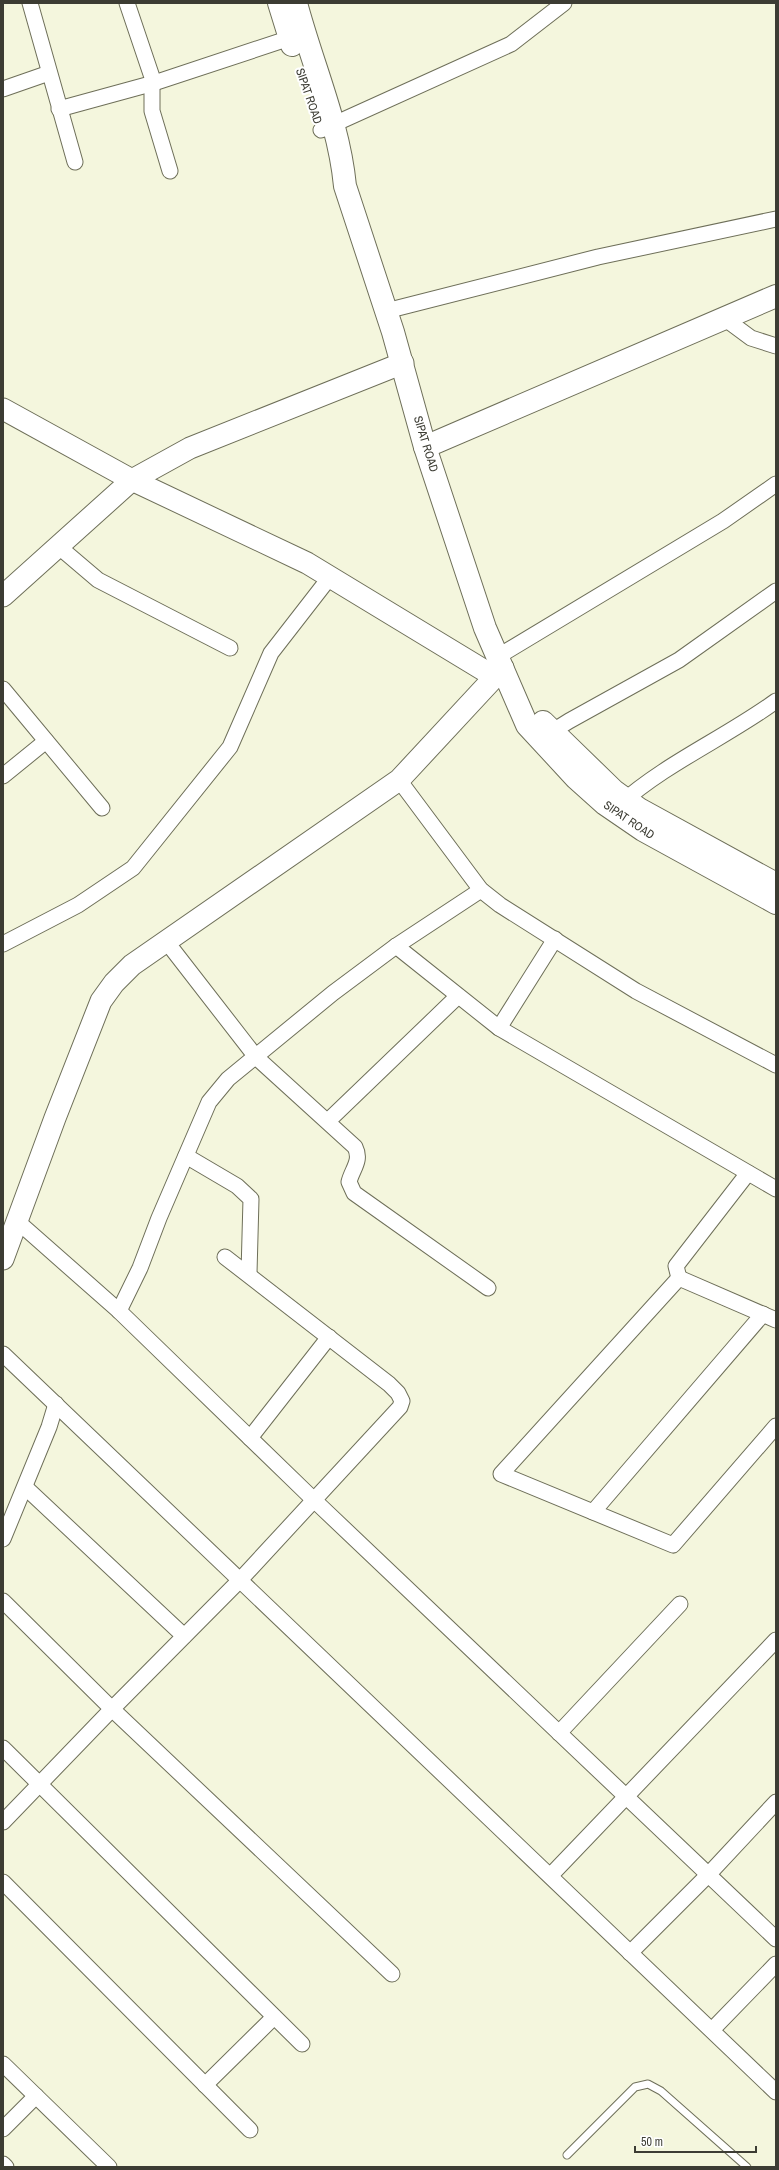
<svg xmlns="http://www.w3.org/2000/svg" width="779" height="2170" font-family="'Archivo Narrow',sans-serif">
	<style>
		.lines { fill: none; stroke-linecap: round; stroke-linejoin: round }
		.lane-casing { stroke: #6e6f59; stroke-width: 9 }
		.street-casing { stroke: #6e6f59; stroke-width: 17 }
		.secondary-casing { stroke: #6e6f59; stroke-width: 23 }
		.primary-casing { stroke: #6e6f59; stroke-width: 24 }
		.highway-casing { stroke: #6e6f59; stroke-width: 24 }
		.lane { stroke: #fff; stroke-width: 7 }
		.street { stroke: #fff; stroke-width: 15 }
		.secondary { stroke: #fff; stroke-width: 21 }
		.primary { stroke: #fff; stroke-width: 22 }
		.highway { stroke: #fff; stroke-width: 22 }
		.labels { text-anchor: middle; stroke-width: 4; stroke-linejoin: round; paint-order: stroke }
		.street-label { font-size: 12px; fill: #3c3c33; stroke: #fff }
	</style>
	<rect width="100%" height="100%" fill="#f4f6dd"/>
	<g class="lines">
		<defs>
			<polyline id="lane" points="567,2155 635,2087 648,2084 661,2091 747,2167"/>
			<g id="street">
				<polyline points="30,3 75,162"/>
				<polyline points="127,3 154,83 152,85 152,111 170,171"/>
				<polyline points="3,89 49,73"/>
				<polyline points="59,109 154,83 299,35"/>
				<polyline points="321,130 511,44 564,3"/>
				<polyline points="386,311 598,257 776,219"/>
				<polyline points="724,318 751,338 776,346"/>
				<polyline points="58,546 98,580 230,648"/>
				<polyline points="497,657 723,521 776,484"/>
				<polyline points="3,689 102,808"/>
				<polyline points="545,736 569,721 679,660 776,591"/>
				<polyline points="3,776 46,741"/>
				<polyline points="399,780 481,890 500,905 636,991 776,1065"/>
				<path d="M619,805C666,763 725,738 776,701"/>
				<path d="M166,941L256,1057L355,1147C362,1161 352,1169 349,1182L354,1193L488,1288"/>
				<polyline points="3,944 78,905 133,868 230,747 271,653 330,577"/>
				<polyline points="396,946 499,1028 776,1189"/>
				<polyline points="499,1028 555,939"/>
				<polyline points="328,1121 458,996"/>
				<polyline points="186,1156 237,1186 251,1199 249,1273"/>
				<polyline points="17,1221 119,1311 315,1501 776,1939"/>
				<polyline points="679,1278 676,1266 748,1173"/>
				<polyline points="119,1311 140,1268 159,1218 209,1102 228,1079 333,993 396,946 481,890"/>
				<polyline points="776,1320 679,1278 501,1474 673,1545 776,1426"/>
				<polyline points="3,1354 776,2092"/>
				<polyline points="250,1438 329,1337"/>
				<polyline points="25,1487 184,1636"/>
				<polyline points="593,1512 763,1314"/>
				<polyline points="3,1539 49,1427 56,1404"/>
				<polyline points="3,1601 112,1709 392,1974"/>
				<polyline points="559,1733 680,1604"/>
				<polyline points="3,1748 302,2044"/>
				<polyline points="3,1822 112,1709 240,1580 400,1407 402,1401 398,1393 389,1384 225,1257"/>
				<polyline points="551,1875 776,1640"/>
				<polyline points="3,1882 250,2130"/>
				<polyline points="630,1953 708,1875 776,1802"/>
				<polyline points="712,2030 776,1964"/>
				<polyline points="3,2064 109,2167"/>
				<polyline points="205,2085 274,2017"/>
				<polyline points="3,2129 36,2096"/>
				<polyline points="3,2164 6,2167"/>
			</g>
			<g id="secondary">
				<polyline points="3,409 132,480 307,563 495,677"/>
				<polyline points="3,596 132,480 190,448 403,363"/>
				<polyline points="3,1259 55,1118 101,1001 114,983 132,965 399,780 503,668"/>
			</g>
			<polyline id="primary" points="425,447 776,296"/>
			<g id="highway">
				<polyline points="279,3 292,45"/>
				<path d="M296,3C312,64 339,123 345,186L393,332L425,447L485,628L527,725L576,778L605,804L643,830L776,903"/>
				<polyline points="543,722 614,791 639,809 776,884"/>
			</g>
		</defs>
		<use href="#lane" class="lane-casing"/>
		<use href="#street" class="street-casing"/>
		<use href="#secondary" class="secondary-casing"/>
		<use href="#primary" class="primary-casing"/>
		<use href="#highway" class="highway-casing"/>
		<use href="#lane" class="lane"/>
		<use href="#street" class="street"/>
		<use href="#secondary" class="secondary"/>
		<use href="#primary" class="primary"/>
		<use href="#highway" class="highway"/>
	</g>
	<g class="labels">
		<g class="street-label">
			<text transform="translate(309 96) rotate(71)" y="4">SIPAT ROAD</text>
			<text transform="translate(426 444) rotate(73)" y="4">SIPAT ROAD</text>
			<text transform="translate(629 820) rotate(34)" y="4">SIPAT ROAD</text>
		</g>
	</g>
	<rect width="779" height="2170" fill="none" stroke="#3c3c33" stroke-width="8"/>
	<path d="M635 2146v6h121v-6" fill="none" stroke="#3c3c33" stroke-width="2"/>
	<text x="641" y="2146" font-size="12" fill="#3c3c33" stroke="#ffffff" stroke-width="3" paint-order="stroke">50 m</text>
</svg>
